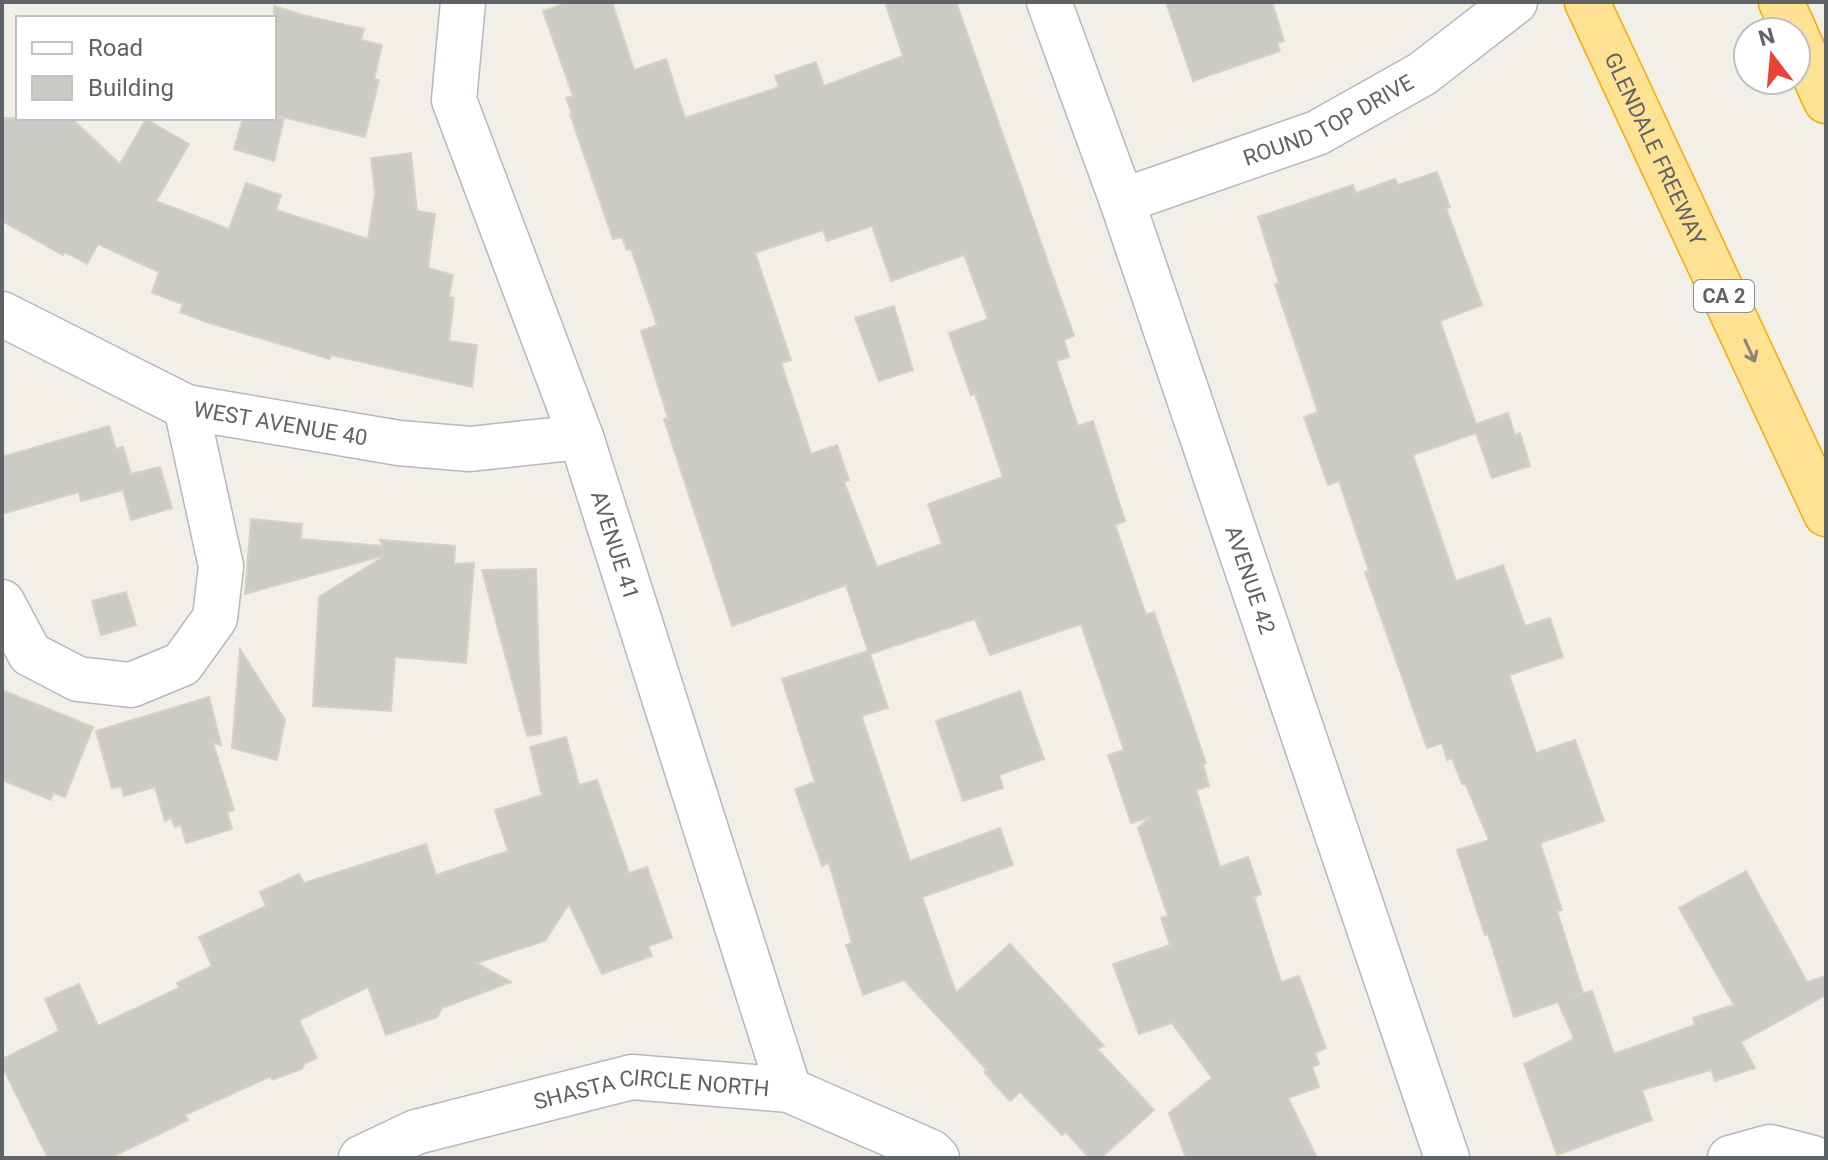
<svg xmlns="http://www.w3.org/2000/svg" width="1828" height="1160" font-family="Roboto,sans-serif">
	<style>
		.building { fill: #cccac5; stroke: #d6d1c6; stroke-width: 2; fill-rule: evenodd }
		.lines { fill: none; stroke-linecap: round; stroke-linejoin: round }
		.minor-casing { stroke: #b5b8bc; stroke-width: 47 }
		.motorway-casing { stroke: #f9ab00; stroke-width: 47 }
		.minor { stroke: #fff; stroke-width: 44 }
		.motorway { stroke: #fde293; stroke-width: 44 }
		.oneway { stroke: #8e8975 }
		.labels { text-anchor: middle; stroke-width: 6; stroke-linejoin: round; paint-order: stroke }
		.shield { fill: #fff; stroke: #8f9295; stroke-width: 2 }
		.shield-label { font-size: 20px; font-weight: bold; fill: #5f6368 }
		.street-label { font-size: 22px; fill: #5f6368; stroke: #fff }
	</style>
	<rect width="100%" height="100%" fill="#f1efe8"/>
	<g class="building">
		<path d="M569,2H612L634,70L666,59L685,118L779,87L775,76L816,62L824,86L903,56L885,2H956L1074,336L1064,340L1069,357L1056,361L1078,426L1093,421L1125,521L1115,525L1146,615L1154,612L1206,763L1203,764L1209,786L1196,790L1220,867L1248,857L1261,894L1254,897L1281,982L1299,976L1326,1048L1315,1053L1319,1064L1312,1067L1319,1087L1288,1098L1317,1158H1186L1169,1113L1212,1078L1172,1023L1139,1034L1113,964L1170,945L1161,918L1168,916L1138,828L1150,817L1131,823L1108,755L1124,750L1081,624L990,655L975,619L870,654L888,708L864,715L862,718L910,861L1000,828L1013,865L922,897L956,993L1010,944L1104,1046L1097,1049L1154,1110L1101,1158H1089L1066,1132L1062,1135L1020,1092L1010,1101L984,1072L987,1070L904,980L863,995L846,945L852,943L829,863L822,866L795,789L815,782L782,679L868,651L846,585L732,626L664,419L668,418L641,331L657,325L631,249L627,250L622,237L613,239L570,114H572L566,98L573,96L543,11ZM872,226L891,281L964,255L988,319L949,333L971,395L975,394L1003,477L928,504L942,544L877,567L844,482L849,480L837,445L811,454L781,363L791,360L755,253L823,230L827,241Z"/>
		<polygon points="1166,2 1272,2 1284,41 1277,43 1280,51 1193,81"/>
		<polygon points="274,6 302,15 364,29 361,40 382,45 374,79 379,80 365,137 274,115"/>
		<polygon points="2,118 71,118 120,164 146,119 189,144 156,201 229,229 246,183 281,195 276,210 368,239 375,193 371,158 411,153 417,211 435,214 428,268 453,275 449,297 454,298 449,341 477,345 472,387 331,355 330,359 206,322 180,312 183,304 152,293 159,272 98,244 87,264 65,252 63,255 2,221"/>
		<polygon points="243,118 284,118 274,161 234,149"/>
		<polygon points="1437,172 1450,207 1446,208 1482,305 1440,321 1476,424 1508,413 1515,435 1520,433 1530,466 1492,478 1476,433 1413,455 1456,581 1503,565 1525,626 1550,618 1563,657 1509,675 1536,753 1575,740 1604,821 1540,843 1562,910 1557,911 1583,993 1573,996 1592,991 1614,1054 1695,1025 1693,1018 1734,1005 1679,908 1746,871 1807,982 1823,977 1826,985 1826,995 1741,1042 1755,1068 1715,1081 1711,1070 1642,1090 1652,1120 1557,1155 1524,1064 1574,1039 1558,1002 1514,1017 1488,934 1485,935 1457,850 1489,840 1466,785 1462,784 1452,758 1447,760 1442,743 1427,748 1365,572 1369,571 1339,481 1328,485 1304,417 1318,412 1275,284 1279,283 1258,217 1353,185 1356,193 1395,179 1398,185"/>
		<polygon points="894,306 913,370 879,381 855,318"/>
		<polygon points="109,426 116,449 123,447 131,474 160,467 172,508 131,520 123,490 81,501 79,492 2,514 2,457"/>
		<polygon points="251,519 302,524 301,539 383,546 380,540 455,546 454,564 474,563 466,663 395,657 391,711 313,706 319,597 386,555 245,594"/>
		<polygon points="536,569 541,734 527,736 482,570"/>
		<polygon points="126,592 136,625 101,635 92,601"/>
		<polygon points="240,649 285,720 277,760 232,748"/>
		<polygon points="2,690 93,727 65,797 53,793 51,800 2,780"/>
		<polygon points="1020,691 1044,759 999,775 1003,788 963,801 936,721"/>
		<polygon points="209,697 221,745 213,743 234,810 227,812 232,829 186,843 181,825 175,827 171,818 165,821 155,787 124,796 121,786 112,788 96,731"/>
		<polygon points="566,737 579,785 597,780 629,873 647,867 672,938 648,946 652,956 602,974 569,904 545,941 476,963 511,982 442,1008 437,1017 386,1035 368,987 299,1020 317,1058 304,1064 302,1069 272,1080 271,1076 185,1115 188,1120 110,1158 48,1158 2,1066 2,1059 59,1031 45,999 79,984 98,1026 179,988 177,983 212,966 199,937 266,906 260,892 299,874 304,883 426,844 436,875 508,851 495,810 542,795 530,747"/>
	</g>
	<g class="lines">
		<defs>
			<g id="minor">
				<path id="s1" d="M463,2L454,100L581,437L789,1090"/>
				<path id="s2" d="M1049,2L1122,201L1447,1158"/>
				<path id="s3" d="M1122,201L1317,133L1422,74L1515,2"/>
				<path id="s4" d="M2,314L186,407L399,443L470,449L581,437"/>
				<polyline points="2,602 30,654 78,679 131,685 182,664 215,618 221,566 186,407"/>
				<path id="s5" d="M361,1158L416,1132L632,1077L789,1090L931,1152L937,1158"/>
				<polyline points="1730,1158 1770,1147 1813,1158"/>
			</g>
			<g id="motorway">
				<path id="s6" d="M1587,2L1826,514"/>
				<polyline points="1781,2 1795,32"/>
				<polyline points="1796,35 1826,101"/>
			</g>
		</defs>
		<use href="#minor" class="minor-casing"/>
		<use href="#motorway" class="motorway-casing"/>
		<use href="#minor" class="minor"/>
		<use href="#motorway" class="motorway"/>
	</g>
	<defs><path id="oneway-shaft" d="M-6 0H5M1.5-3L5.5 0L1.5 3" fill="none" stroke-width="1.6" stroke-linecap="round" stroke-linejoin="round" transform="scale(2)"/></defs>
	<use class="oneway" href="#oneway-shaft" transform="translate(1750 351) rotate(65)"/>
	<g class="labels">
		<rect class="shield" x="1694" y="280" width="60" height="32" rx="6"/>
		<g class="shield-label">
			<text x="1724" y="303">CA 2</text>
		</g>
		<g class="street-label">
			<text dy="8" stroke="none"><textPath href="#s3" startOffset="222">ROUND TOP DRIVE</textPath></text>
			<text dy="8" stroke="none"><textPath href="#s6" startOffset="162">GLENDALE FREEWAY</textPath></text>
			<text dy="8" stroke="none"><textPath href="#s4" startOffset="302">WEST AVENUE 40</textPath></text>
			<text dy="8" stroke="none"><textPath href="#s1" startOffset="572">AVENUE 41</textPath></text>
			<text dy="8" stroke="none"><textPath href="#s2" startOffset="612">AVENUE 42</textPath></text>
			<text dy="8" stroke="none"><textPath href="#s5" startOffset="302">SHASTA CIRCLE NORTH</textPath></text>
		</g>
	</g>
	<rect width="1828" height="1160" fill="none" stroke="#5f6368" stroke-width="8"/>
	<rect x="16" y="16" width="260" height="104" fill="#ffffff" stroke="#bfc1c3" stroke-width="2"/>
	<rect x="32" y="42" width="40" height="12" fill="#ffffff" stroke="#bfc1c3" stroke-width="2"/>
	<text x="88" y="56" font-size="24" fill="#5f6368">Road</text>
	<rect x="32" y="76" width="40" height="24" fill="#cccac5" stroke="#bfc1c3" stroke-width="2"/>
	<text x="88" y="96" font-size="24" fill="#5f6368">Building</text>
	<g transform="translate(1772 56) rotate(344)"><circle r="38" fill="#ffffff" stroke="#bfc1c3" stroke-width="2"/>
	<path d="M0-6L14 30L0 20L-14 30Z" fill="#ea4335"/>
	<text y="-12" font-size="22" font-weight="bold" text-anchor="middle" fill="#5f6368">N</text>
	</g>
</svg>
